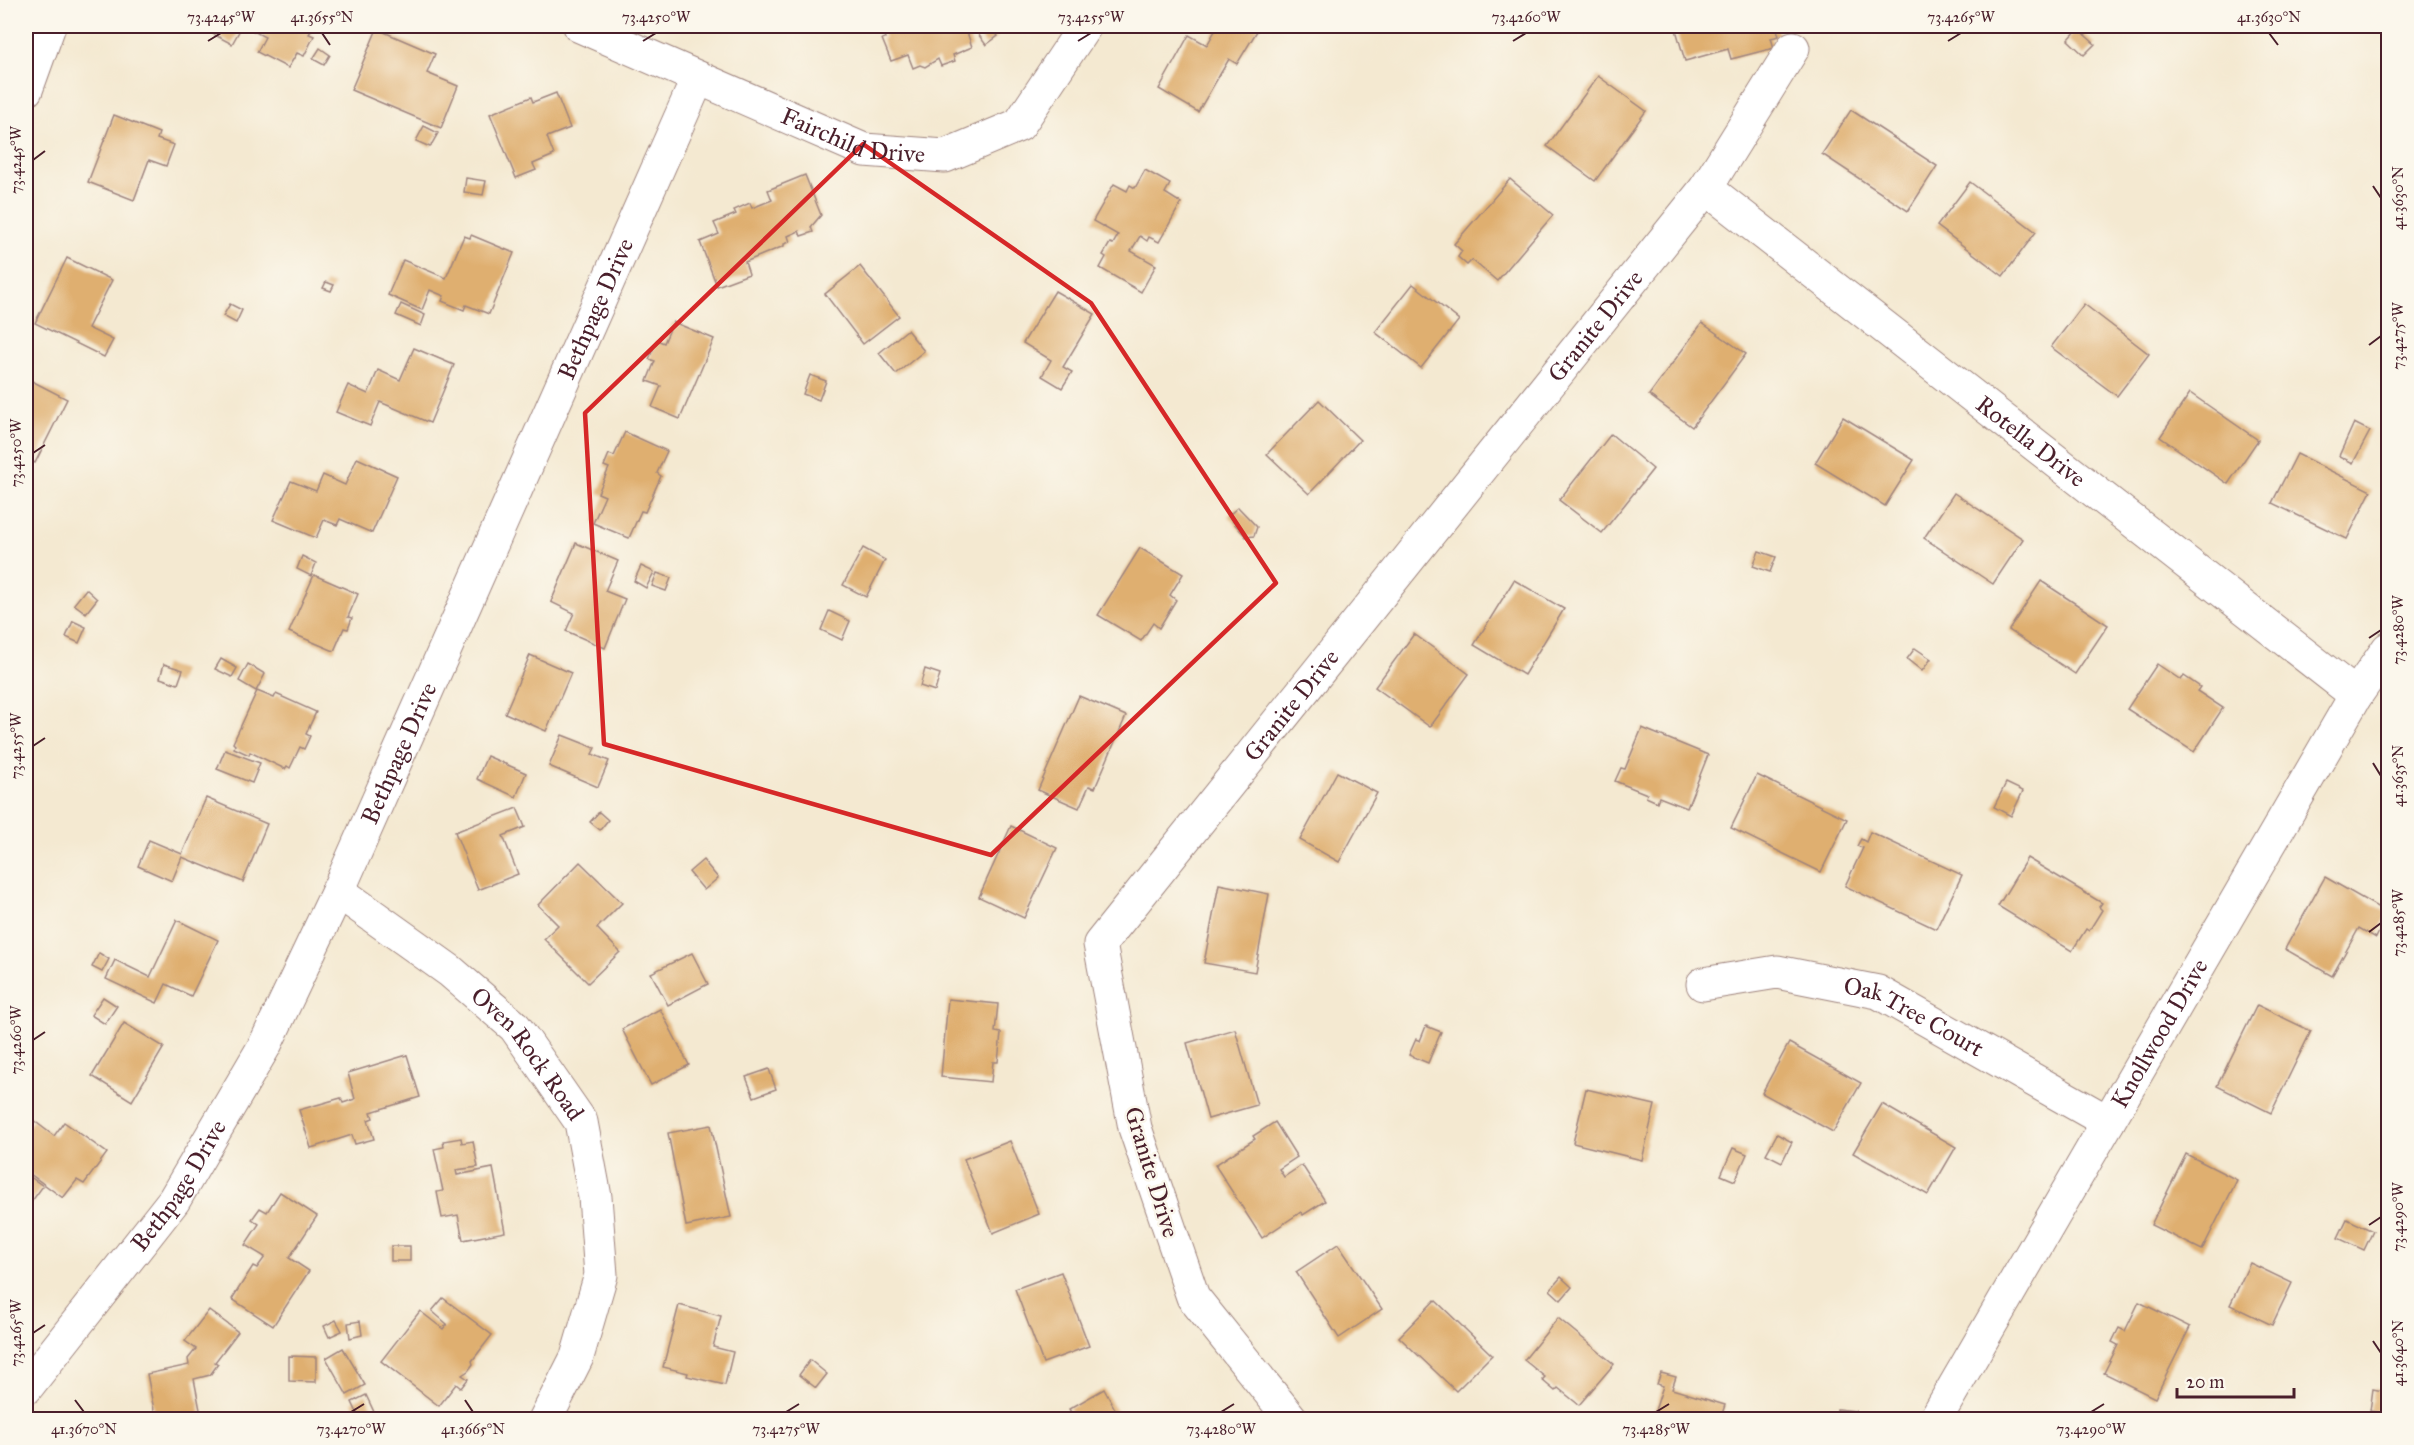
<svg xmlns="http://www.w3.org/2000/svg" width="2414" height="1445" font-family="'IM FELL Great Primer',serif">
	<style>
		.building { fill: #dfaf70 }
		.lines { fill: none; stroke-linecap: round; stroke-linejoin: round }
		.minor-casing { stroke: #9f847e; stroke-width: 35 }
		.minor { stroke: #fff; stroke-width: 33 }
		.marked { fill: none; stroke: #d62828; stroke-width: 4.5; stroke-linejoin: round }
		.ticks { fill: none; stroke: #4a1f2b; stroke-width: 2 }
		.labels { text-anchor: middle; stroke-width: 5; stroke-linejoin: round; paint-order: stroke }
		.street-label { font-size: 24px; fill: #4a1f2b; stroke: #fbf7ec }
		.neatline { fill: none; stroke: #4a1f2b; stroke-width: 2 }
		.ticks-label { font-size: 15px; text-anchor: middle; fill: #4a1f2b }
	</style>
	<rect width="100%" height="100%" fill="#fbf7ec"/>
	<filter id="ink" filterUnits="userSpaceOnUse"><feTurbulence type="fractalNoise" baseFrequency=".0167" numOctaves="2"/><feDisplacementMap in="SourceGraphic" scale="12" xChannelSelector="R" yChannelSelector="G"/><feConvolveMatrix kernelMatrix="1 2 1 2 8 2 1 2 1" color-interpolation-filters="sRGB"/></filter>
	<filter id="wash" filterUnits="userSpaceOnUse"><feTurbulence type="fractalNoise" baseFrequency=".008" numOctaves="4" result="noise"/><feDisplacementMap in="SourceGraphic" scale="24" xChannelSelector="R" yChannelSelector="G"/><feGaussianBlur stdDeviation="1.35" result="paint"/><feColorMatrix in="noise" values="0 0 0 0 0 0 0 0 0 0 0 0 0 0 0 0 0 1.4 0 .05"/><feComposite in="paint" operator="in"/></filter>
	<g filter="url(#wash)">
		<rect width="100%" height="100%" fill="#f4e9d1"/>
		<g id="blocks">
			<g class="building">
				<polygon points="198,26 242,26 232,44"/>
				<polygon points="244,26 314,26 309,34 314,36 304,56 297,53 288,68 257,52 265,37"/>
				<polygon points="891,26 897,26 897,28 902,26 977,26 978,28 967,32 972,47 953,55 955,61 941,66 938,59 925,67 920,65 913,68 908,55 891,61 882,39 885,38 882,29"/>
				<polygon points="990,26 998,36 986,45 978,34"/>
				<polygon points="1212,26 1260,26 1237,64 1229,59 1198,112 1159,89 1189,35 1207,45 1216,29"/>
				<polygon points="1675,26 1776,26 1779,36 1771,38 1774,48 1731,59 1728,49 1685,61"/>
				<polygon points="377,29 435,54 427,73 458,86 441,128 351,90"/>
				<polygon points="2078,29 2095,44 2084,55 2068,40"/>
				<polygon points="320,48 330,55 324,65 313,59"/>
				<polygon points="1598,76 1646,111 1595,181 1547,146"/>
				<polygon points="556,93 570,128 547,137 554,155 533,164 536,170 516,178 490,114 531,97 533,102"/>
				<polygon points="1851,110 1937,166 1908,211 1822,154"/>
				<polygon points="114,115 159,133 157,139 174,145 166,166 149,160 134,200 88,182"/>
				<polygon points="424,126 438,133 430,147 416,141"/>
				<polygon points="1145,170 1170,184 1165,193 1181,203 1159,242 1149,237 1147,241 1140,236 1131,251 1156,265 1141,292 1100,268 1106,257 1103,255 1110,243 1113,244 1118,235 1093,221 1114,184 1127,191 1130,185 1135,188"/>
				<polygon points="805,175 821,215 811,227 813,232 801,236 799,231 788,236 790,242 784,244 784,246 745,262 749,274 717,286 700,242 719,234 714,223 736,214 734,210 750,203 752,208 772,200 768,190"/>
				<polygon points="466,178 486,181 483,195 464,192"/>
				<polygon points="1510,179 1553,215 1497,281 1472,260 1467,265 1458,257 1462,251 1454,244"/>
				<polygon points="1970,182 2036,232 2003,276 1937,226"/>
				<polygon points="471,235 514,253 489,314 466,305 464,310 442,301 444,296 430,290 422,310 388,295 403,260 446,278 464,236 470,238"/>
				<polygon points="67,258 112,280 88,328 113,340 104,357 35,323"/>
				<polygon points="860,266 899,316 863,344 825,294"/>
				<polygon points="326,282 334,285 331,291 323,288"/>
				<polygon points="1413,284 1459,320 1421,368 1375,332"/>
				<polygon points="1055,291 1095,314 1063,367 1072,372 1062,388 1042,376 1051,360 1023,343"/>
				<polygon points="230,304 242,310 236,323 223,316"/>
				<polygon points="401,304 425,315 421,326 396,315"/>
				<polygon points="2084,304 2149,354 2117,396 2051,347"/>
				<polygon points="673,322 714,339 680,419 652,407 661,386 647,381 655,361 649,359 657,340 664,343"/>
				<polygon points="1702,323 1746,354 1692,427 1649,395"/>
				<polygon points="907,330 924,351 896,374 879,353"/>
				<polygon points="414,348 454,365 430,423 380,402 370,426 336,412 348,385 368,394 378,370 400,380"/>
				<polygon points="810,375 826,381 819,400 803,394"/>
				<polygon points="26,378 67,399 35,463 26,459"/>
				<polygon points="2190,393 2258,440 2228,484 2160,437"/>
				<polygon points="1319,400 1360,440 1309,494 1267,454"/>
				<polygon points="1843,417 1914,460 1885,506 1815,463"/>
				<polygon points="2354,423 2370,431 2353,463 2339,456"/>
				<polygon points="625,432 667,451 657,473 661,476 645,512 641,511 629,538 593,523 605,496 598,493 609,468 604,466 609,454 614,456"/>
				<polygon points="1611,434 1653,469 1602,533 1559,500"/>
				<polygon points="2297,454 2371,491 2347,539 2272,503"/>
				<polygon points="357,458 397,476 372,533 340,519 337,525 324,520 316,538 273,520 291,481 316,491 323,475 345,485"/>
				<polygon points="1954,493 2023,539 1993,584 1924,538"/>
				<polygon points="1238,507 1257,527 1254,536 1246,537 1228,516"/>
				<polygon points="576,543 618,561 605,591 625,599 605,648 566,631 574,613 551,602"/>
				<polygon points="863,548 885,560 866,597 843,585"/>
				<polygon points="1140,548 1183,574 1170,595 1176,600 1159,628 1153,623 1141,641 1098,615"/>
				<polygon points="1759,551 1776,557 1770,572 1753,566"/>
				<polygon points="302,556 316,563 311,576 297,569"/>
				<polygon points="641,566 654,572 646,588 634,581"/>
				<polygon points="657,573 671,578 666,591 652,586"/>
				<polygon points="314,575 358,594 348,617 352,618 348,629 344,628 334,651 289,632"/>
				<polygon points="1514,580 1564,609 1524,675 1474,645"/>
				<polygon points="2041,581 2108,625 2075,674 2009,630"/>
				<polygon points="86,589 97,599 86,613 74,604"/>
				<polygon points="829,611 850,621 842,640 821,630"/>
				<polygon points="73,621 86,627 79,643 66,637"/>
				<polygon points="1414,634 1469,674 1430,727 1375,687"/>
				<polygon points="1915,648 1931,659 1922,671 1907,659"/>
				<polygon points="530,655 571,673 546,731 505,713"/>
				<polygon points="221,659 237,668 232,677 215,669"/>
				<polygon points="164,664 183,670 178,684 160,678"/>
				<polygon points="248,664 265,674 256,691 239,681"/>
				<polygon points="2157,664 2181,680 2184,676 2200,687 2197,691 2223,708 2194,752 2127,709"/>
				<polygon points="925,669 940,674 935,691 920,686"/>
				<polygon points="257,691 274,698 276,694 316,712 306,734 310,736 304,749 300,747 290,768 287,766 285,769 250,752 249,755 234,748 235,745 233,743"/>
				<polygon points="1079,696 1126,716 1095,788 1089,786 1079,808 1038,790"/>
				<polygon points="1642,728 1708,755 1687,808 1659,797 1657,802 1646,797 1647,794 1615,781 1621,768 1625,769"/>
				<polygon points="562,735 595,748 592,754 609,761 598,787 549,766"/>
				<polygon points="225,750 260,763 252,783 217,769"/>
				<polygon points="487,756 526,773 516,797 477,779"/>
				<polygon points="1337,772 1377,793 1339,862 1300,840"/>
				<polygon points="1757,775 1847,819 1821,872 1731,828"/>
				<polygon points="2006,783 2023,791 2011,816 1994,807"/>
				<polygon points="206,798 267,824 243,882 182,857 172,881 138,866 149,840 182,854"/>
				<polygon points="517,808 525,827 503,836 518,874 478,890 455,832"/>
				<polygon points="599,812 608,820 600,830 590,822"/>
				<polygon points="1011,826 1057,848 1024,918 979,897"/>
				<polygon points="1870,832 1962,875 1936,929 1845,886 1863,848 1857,846 1861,839 1866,842"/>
				<polygon points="2027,858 2102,903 2099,907 2102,910 2089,931 2086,929 2072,951 1998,906"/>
				<polygon points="703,860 718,878 704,890 689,872"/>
				<polygon points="580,862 622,903 597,928 620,952 588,983 544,939 558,925 538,905"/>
				<polygon points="2325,877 2388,913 2376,938 2359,928 2332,976 2285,949"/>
				<polygon points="1219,884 1269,894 1255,972 1204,963"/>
				<polygon points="177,920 218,940 191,996 166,984 157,1003 106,979 115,960 150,977"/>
				<polygon points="99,953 109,959 102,972 92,967"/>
				<polygon points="692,953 708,984 668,1005 651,973"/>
				<polygon points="103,997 117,1006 105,1024 91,1015"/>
				<polygon points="948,999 998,1004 995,1032 1001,1033 998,1062 993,1062 991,1082 941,1077"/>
				<polygon points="2257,1005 2311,1031 2271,1113 2217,1086"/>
				<polygon points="660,1009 689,1065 651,1085 622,1029"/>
				<polygon points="124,1023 164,1047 132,1101 92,1076"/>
				<polygon points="1426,1026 1441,1032 1428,1063 1409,1055 1416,1039 1420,1041"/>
				<polygon points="1235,1029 1257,1105 1208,1119 1187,1043"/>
				<polygon points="1789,1043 1861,1083 1833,1132 1762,1093"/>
				<polygon points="407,1055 420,1097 371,1112 373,1118 368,1120 374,1139 355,1144 352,1135 311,1148 299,1110 341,1098 343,1103 355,1099 348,1073"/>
				<polygon points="769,1069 776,1089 754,1097 746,1077"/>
				<polygon points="1586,1089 1655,1105 1642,1160 1573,1143"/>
				<polygon points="1882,1104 1956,1147 1928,1195 1853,1153"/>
				<polygon points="33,1120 54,1136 64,1122 107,1153 84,1184 77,1180 63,1198 26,1171 26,1129"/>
				<polygon points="1275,1122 1297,1157 1279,1169 1284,1177 1302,1165 1325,1201 1303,1215 1301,1212 1262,1238 1215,1165 1255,1139 1253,1136"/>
				<polygon points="711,1125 731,1217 686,1226 668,1133"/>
				<polygon points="1777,1134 1792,1142 1782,1162 1766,1154"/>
				<polygon points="461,1138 462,1143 473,1141 478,1167 456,1170 457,1175 493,1168 505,1232 463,1240 458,1215 442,1218 437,1192 443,1191 434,1149 444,1147 443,1141"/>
				<polygon points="1010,1141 1039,1214 993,1233 964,1159"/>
				<polygon points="1733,1148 1747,1154 1735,1181 1721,1175"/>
				<polygon points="2186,1154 2237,1180 2202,1250 2151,1225"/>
				<polygon points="26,1174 43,1186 32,1201 26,1197"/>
				<polygon points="280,1192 317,1216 289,1258 309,1271 273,1326 232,1299 253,1266 257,1268 265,1257 245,1245 259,1224 252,1219 260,1208 267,1212"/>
				<polygon points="2347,1219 2373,1231 2364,1250 2338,1238"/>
				<polygon points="1338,1244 1382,1309 1339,1338 1296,1272"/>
				<rect x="391" y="1246" width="19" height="15"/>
				<polygon points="2250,1263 2292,1283 2272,1325 2230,1305"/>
				<polygon points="1061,1272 1089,1346 1043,1363 1015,1289"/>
				<polygon points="1561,1277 1572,1287 1561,1300 1550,1290"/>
				<polygon points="443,1298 492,1335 472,1361 473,1364 468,1371 462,1375 468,1379 461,1388 456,1384 439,1406 381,1361 420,1311 443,1329 447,1324 432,1311"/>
				<polygon points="1435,1300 1492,1355 1456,1391 1399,1337"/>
				<polygon points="2139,1302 2190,1327 2155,1398 2104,1373 2118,1345 2112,1342 2119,1328 2125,1331"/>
				<polygon points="679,1305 721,1316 713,1347 733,1352 725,1385 687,1376 688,1373 663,1367"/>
				<polygon points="209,1310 238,1332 215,1362 218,1364 210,1375 194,1379 202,1420 156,1420 147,1374 189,1365 188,1359 196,1349 185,1341"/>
				<polygon points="1558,1318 1614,1364 1579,1405 1558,1388 1555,1391 1542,1380 1545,1377 1524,1360"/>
				<polygon points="336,1320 342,1331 329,1337 324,1326"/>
				<polygon points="360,1321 362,1335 350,1338 348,1323"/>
				<polygon points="343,1348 365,1385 347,1395 326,1358"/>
				<polygon points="289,1356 316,1357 316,1382 289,1381"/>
				<polygon points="810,1360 827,1374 816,1388 799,1375"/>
				<polygon points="1661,1373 1676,1377 1672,1389 1725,1405 1720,1420 1652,1420 1663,1386 1657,1384"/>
				<polygon points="1104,1389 1121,1420 1064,1420 1072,1414 1069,1409"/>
				<polygon points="2373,1389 2388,1392 2388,1414 2370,1411"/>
				<polygon points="366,1395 374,1412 360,1419 352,1402"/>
				<polygon points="1837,1409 1855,1411 1854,1420 1836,1420"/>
				<polygon points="2058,1412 2072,1420 2054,1420"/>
			</g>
		</g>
	</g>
	<g filter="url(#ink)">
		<use href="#blocks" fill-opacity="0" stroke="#9f847e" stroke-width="1.5"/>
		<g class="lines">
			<defs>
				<g id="minor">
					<path id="s1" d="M580,26L864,150L945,156L1019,125L1085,26"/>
					<polyline points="26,90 49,26"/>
					<path id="s2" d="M1706,188L2356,695"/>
					<path id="s3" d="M338,891L450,971L515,1027L581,1122L595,1197L601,1275L577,1357L545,1420"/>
					<path id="s4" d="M1703,984L1777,972L1878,992L2108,1122"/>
					<path id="s5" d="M26,1388L174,1200L265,1045L338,891L698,78"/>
					<path id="s6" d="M1292,1420L1193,1297L1135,1128L1100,944L1706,188L1793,48"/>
					<path id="s7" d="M1935,1420L2356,695L2388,649"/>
				</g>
			</defs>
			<use href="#minor" class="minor-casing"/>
			<use href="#minor" class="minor"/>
		</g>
	</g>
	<path class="marked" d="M863,144L1091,303L1276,583L991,855L604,744L585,413Z"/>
	<path class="ticks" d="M322,33L330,45M2269,33L2278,45M208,41L221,33M643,41L656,33M1078,41L1091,33M1513,41L1526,33M1948,41L1961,33M33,160L45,151M2373,186L2381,198M2369,345L2381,336M33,453L45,445M2369,638L2381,630M33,746L45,738M2373,763L2381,776M2369,932L2381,923M33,1040L45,1032M2369,1225L2381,1217M33,1333L45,1325M2373,1341L2381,1353M75,1400L84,1412M465,1400L473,1412M351,1412L364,1404M786,1412L799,1404M1221,1412L1234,1404M1656,1412L1669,1404M2091,1412L2104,1404"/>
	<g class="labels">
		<g class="street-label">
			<text dy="8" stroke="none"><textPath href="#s1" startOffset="296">Fairchild Drive</textPath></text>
			<text dy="8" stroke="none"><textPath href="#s5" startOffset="1226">Bethpage Drive</textPath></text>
			<text dy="8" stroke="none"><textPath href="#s6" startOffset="1316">Granite Drive</textPath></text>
			<text dy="8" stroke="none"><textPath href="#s2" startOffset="412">Rotella Drive</textPath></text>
			<text dy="8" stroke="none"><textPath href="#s6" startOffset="830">Granite Drive</textPath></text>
			<text dy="8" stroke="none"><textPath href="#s5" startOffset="740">Bethpage Drive</textPath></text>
			<text dy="8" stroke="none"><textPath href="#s4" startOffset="220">Oak Tree Court</textPath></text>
			<text dy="8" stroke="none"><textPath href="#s7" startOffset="447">Knollwood Drive</textPath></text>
			<text dy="8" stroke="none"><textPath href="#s3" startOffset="252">Oven Rock Road</textPath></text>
			<text transform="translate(1152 1172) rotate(73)" y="8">Granite Drive</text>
			<text dy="8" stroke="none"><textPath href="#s5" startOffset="254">Bethpage Drive</textPath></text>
		</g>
	</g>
	<rect width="2414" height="1445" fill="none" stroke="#fbf7ec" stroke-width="66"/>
	<path d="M2177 1388v9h117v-9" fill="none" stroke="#4a1f2b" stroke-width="3"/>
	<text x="2186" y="1388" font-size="18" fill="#4a1f2b" stroke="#fbf7ec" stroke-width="4.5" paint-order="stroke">20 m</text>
	<rect x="33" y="33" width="2348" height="1379" class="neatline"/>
	<g class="ticks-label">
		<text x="221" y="22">73.4245°W</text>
		<text x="322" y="22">41.3655°N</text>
		<text x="656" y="22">73.4250°W</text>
		<text x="1091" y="22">73.4255°W</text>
		<text x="1526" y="22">73.4260°W</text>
		<text x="1961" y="22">73.4265°W</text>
		<text x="2269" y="22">41.3630°N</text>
		<text transform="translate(16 160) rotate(-90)" y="5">73.4245°W</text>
		<text transform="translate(2398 198) rotate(-90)" y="5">41.3630°N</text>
		<text transform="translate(2398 336) rotate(-90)" y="5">73.4275°W</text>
		<text transform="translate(16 453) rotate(-90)" y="5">73.4250°W</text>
		<text transform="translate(2398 630) rotate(-90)" y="5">73.4280°W</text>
		<text transform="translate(16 746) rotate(-90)" y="5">73.4255°W</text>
		<text transform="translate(2398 776) rotate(-90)" y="5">41.3635°N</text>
		<text transform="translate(2398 923) rotate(-90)" y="5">73.4285°W</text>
		<text transform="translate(16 1040) rotate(-90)" y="5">73.4260°W</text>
		<text transform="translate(2398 1217) rotate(-90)" y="5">73.4290°W</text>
		<text transform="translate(16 1333) rotate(-90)" y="5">73.4265°W</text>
		<text transform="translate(2398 1353) rotate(-90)" y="5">41.3640°N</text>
		<text x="84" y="1434">41.3670°N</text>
		<text x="351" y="1434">73.4270°W</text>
		<text x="473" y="1434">41.3665°N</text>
		<text x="786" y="1434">73.4275°W</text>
		<text x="1221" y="1434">73.4280°W</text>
		<text x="1656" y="1434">73.4285°W</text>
		<text x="2091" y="1434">73.4290°W</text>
	</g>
</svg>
